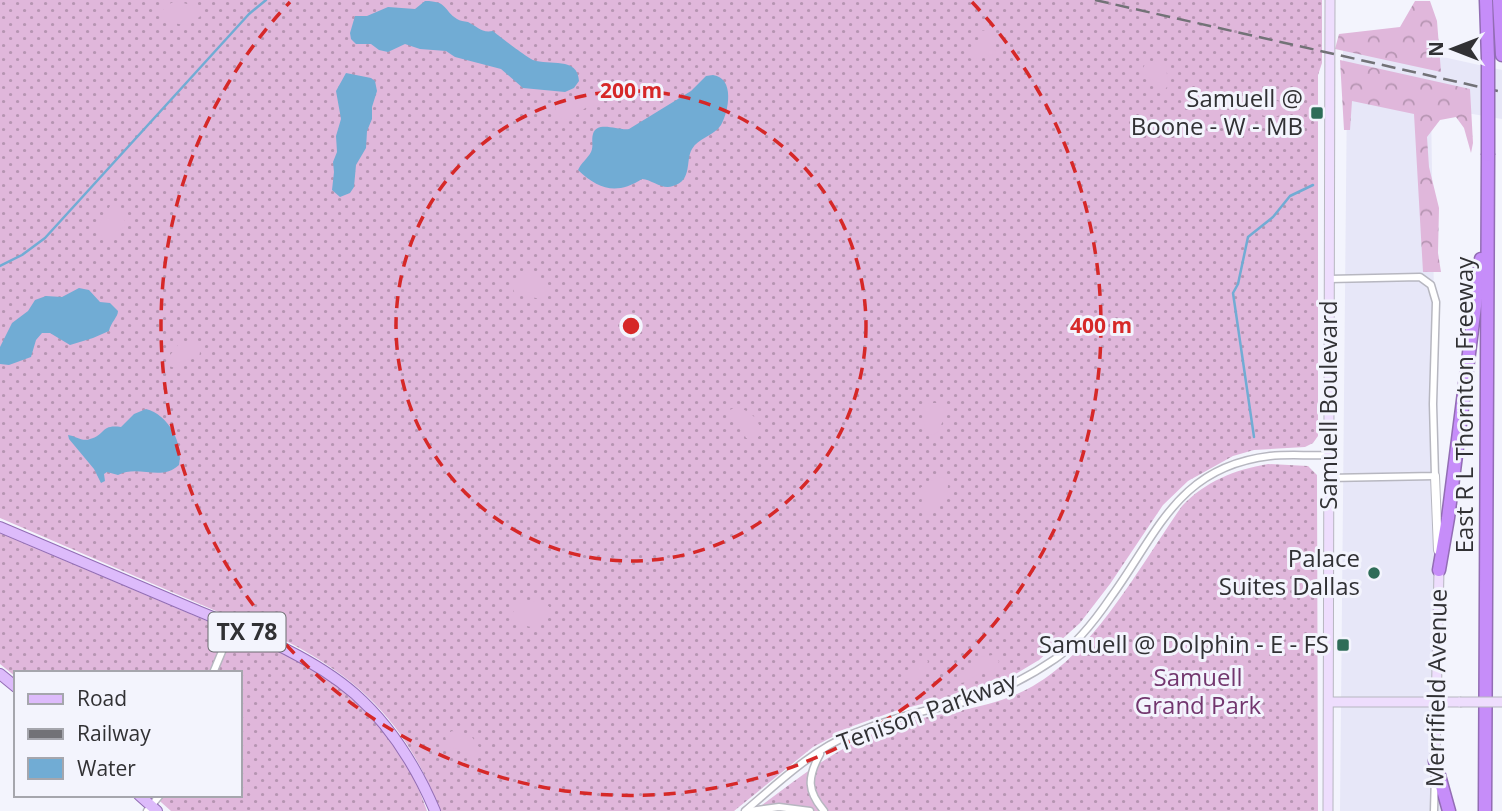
<svg xmlns="http://www.w3.org/2000/svg" width="1502" height="811" font-family="'Open Sans',sans-serif">
	<style>
		.built { fill: #e7e7f8 }
		.grass { fill: url(#grass-dots) }
		.forest { fill: url(#forest-crowns) }
		.garden { fill: #e0b7db }
		.water { fill: #71acd4 }
		.lines { fill: none; stroke-linecap: round; stroke-linejoin: round }
		.stream { stroke: #71acd4; stroke-width: 2.5 }
		.minor-casing { stroke: #b7b7c0; stroke-width: 9 }
		.tertiary-casing { stroke: #b7b7c0; stroke-width: 10 }
		.secondary-casing { stroke: #b7b7c0; stroke-width: 11 }
		.primary-casing { stroke: #926db4; stroke-width: 12 }
		.motorway-casing { stroke: #926db4; stroke-width: 15 }
		.minor { stroke: #fff; stroke-width: 6 }
		.tertiary { stroke: #fff; stroke-width: 8 }
		.secondary { stroke: #eeddfd; stroke-width: 9 }
		.primary { stroke: #ddbbfb; stroke-width: 10 }
		.motorway { stroke: #c68df9; stroke-width: 12 }
		.rail { stroke: #727277; stroke-width: 2.5; stroke-dasharray: 14 7; stroke-linecap: butt }
		.secondary-bridge-casing { stroke: #b7b7c0; stroke-width: 11; stroke-linecap: butt }
		.motorway-bridge-casing { stroke: #926db4; stroke-width: 15; stroke-linecap: butt }
		.secondary-bridge { stroke: #eeddfd; stroke-width: 9 }
		.motorway-bridge { stroke: #c68df9; stroke-width: 12 }
		.ring { fill: none; stroke: #d62828; stroke-width: 3.5; stroke-dasharray: 12 9 }
		.poi-dot { fill: #2e6c58; stroke: #f3f4fd; stroke-width: 2.5 }
		.labels { text-anchor: middle; stroke-width: 6; stroke-linejoin: round; paint-order: stroke }
		.shield { fill: #f3f4fd; stroke: #6b6c70; stroke-width: 2 }
		.shield-label { font-size: 23px; font-weight: bold; fill: #313134 }
		.poi-label { font-size: 24px; fill: #313134; stroke: #f3f4fd; text-anchor: end }
		.street-label { font-size: 24px; fill: #313134; stroke: #f3f4fd }
		.park-label { font-size: 24px; fill: #72366e; stroke: #f3f4fd }
		.centre { fill: #d62828; stroke: #f3f4fd; stroke-width: 3.5 }
		.ring-label { font-size: 21px; text-anchor: middle; font-weight: bold; fill: #d62828; stroke: #f3f4fd; stroke-width: 6; stroke-linejoin: round; paint-order: stroke }
	</style>
	<defs>
		<pattern id="grass-dots" width="8" height="8" patternUnits="userSpaceOnUse" patternTransform="scale(1.75)"><rect width="8" height="8" fill="#e0b7db"/><path d="M2 2h.1M6 6h.1" fill="none" stroke="#b695b2" stroke-width="1.8" stroke-linecap="round"/></pattern>
		<pattern id="forest-crowns" width="20" height="18" patternUnits="userSpaceOnUse" patternTransform="scale(1.75)"><rect width="20" height="18" fill="#e0b7db"/><path d="M2 6a3 3 0 1 1 6 0M12 15a3 3 0 1 1 6 0" fill="none" stroke="#b695b2"/></pattern>
	</defs>
	<rect width="100%" height="100%" fill="#f3f4fd"/>
	<polygon class="built" points="1343,35 1502,70 1502,119 1431,107 1442,811 1340,811 1347,87 1343,77"/>
	<g class="grass">
		<path d="M0,0H1322V63L1318,75V436L1313,443L1305,447L1254,450L1233,456L1188,481L1163,505L1110,584L1080,623L1039,660L1014,675L987,687L895,711L853,726L813,747L734,811H440C409,729 367,684 290,643L0,518Z"/>
		<path d="M1268,464L1308,466L1317,475L1318,811H754C797,779 839,745 890,727C937,711 987,712 1033,686C1095,651 1141,564 1182,506C1206,481 1234,470 1268,464Z"/>
		<path d="M0,533L301,661C361,701 403,740 427,811H171L153,795H240V673H16V677L0,664Z"/>
	</g>
	<g class="forest">
		<polygon points="1415,1 1430,1 1437,21 1441,72 1335,49 1339,34 1400,27"/>
		<polygon points="1340,60 1470,89 1473,143 1471,153 1464,128 1456,117 1440,120 1427,137 1429,167 1439,208 1438,253 1441,272 1423,272 1414,114 1352,101 1350,130 1344,130"/>
	</g>
	<g class="garden">
		<path d="M177,1L200,8L203,14L188,26L165,21L161,16C161,8 169,3 177,1Z"/>
		<polygon points="989,29 995,33 996,54 976,59 969,58 968,50 978,42 982,31"/>
		<polygon points="1157,61 1162,62 1166,65 1168,85 1165,90 1161,91 1155,82 1141,72 1145,64"/>
		<path d="M588,89L598,95L600,99L598,104C595,105 590,106 587,107C576,114 564,130 555,109L556,105Z"/>
		<polygon points="1266,98 1281,102 1285,109 1283,114 1272,118 1258,114 1256,104"/>
		<path d="M115,203L121,207C120,216 127,220 125,227L116,231L110,238H103C93,226 106,215 111,204Z"/>
		<polygon points="534,271 546,290 545,297 541,299 515,294 513,289 528,272"/>
		<polygon points="192,340 196,341 200,352 199,358 186,360 175,368 169,366 167,359 178,345"/>
		<path d="M929,403H943L947,409L939,431L933,435L925,432C925,421 918,410 929,403Z"/>
		<path d="M738,407C751,412 760,419 761,434L757,438H746L740,426L729,418V410Z"/>
		<polygon points="937,477 944,478 948,485 947,497 932,514 925,515 921,512 922,498 920,488"/>
		<path d="M524,602C535,602 548,599 551,611L531,627L512,623L511,615L519,604Z"/>
		<path d="M993,655L999,661C996,672 990,671 980,674C971,676 969,684 958,683L957,675L969,668L973,658Z"/>
		<polygon points="924,657 928,661 923,679 905,678 905,672"/>
		<polygon points="452,731 472,737 481,750 479,756 472,757 463,751 447,746 445,735"/>
	</g>
	<g class="water">
		<path d="M425,1C448,1 443,10 457,19C460,21 464,21 468,22C478,27 481,33 493,31C496,34 529,59 533,60C549,66 578,56 579,81L574,88L565,92L523,88L501,69L455,57L446,51L420,49L405,44L388,52L379,50L371,44H356L351,39L350,33L355,16H367L388,7L415,9Z"/>
		<polygon points="346,73 371,78 375,81 377,91 372,107 372,119 367,131 366,148 356,165 354,187 350,193 340,197 332,190 334,172 333,162 337,152 336,136 341,119 336,91"/>
		<path d="M713,75C735,78 729,111 721,125C714,136 698,138 692,149C685,161 693,180 673,186C662,190 653,180 642,179C617,195 599,190 578,170C581,163 588,158 591,152C594,146 591,140 593,134C597,120 619,131 629,129L691,91L706,76Z"/>
		<path d="M79,288L89,290L100,302L110,303L118,311C118,317 111,322 109,331L93,338L70,345L50,333H42L36,340L31,357L9,365L0,364V347L12,323L28,311L35,300L46,296L62,297Z"/>
		<path d="M146,409C168,414 184,444 179,465C161,482 138,464 118,475L107,472L104,474L105,481L101,483L94,469L69,439L68,435C76,436 82,442 90,439C106,435 100,424 121,427L134,414Z"/>
	</g>
	<g class="lines">
		<g class="stream">
			<polyline points="0,266 22,255 45,238 249,14 266,0"/>
			<polyline points="1254,437 1233,293 1238,284 1248,237 1273,217 1290,196 1313,185"/>
		</g>
		<defs>
			<g id="minor">
				<polyline points="1328,478 1435,476 1433,404 1436,302 1431,285 1420,277 1329,279"/>
				<polyline points="213,673 233,625"/>
				<path d="M820,754C807,778 807,791 824,811"/>
				<polyline points="147,811 160,795"/>
				<path d="M745,811C778,783 812,750 852,734C877,724 902,716 928,710C947,706 966,703 984,696C1009,687 1033,674 1055,659C1077,644 1096,619 1111,597C1159,531 1178,467 1270,456C1289,454 1309,456 1328,455"/>
				<polyline points="750,811 779,807 810,811"/>
				<polyline points="1434,811 1435,774"/>
			</g>
			<polyline id="tertiary" points="1435,476 1438,550"/>
			<g id="secondary">
				<polyline points="1329,702 1460,702"/>
				<polyline points="1435,761 1439,570"/>
				<polyline points="1328,811 1330,0"/>
			</g>
			<g id="primary">
				<path d="M0,527C64,554 127,581 191,608C246,631 309,654 355,694C392,727 416,766 435,811"/>
				<polyline points="0,674 16,687"/>
				<polyline points="139,795 157,811"/>
			</g>
			<g id="motorway">
				<polyline points="1486,0 1488,58"/>
				<polyline points="1499,0 1502,55"/>
				<polyline points="1439,570 1448,518 1481,259"/>
				<polyline points="1435,761 1449,811"/>
				<polyline points="1485,811 1488,155"/>
			</g>
		</defs>
		<use href="#minor" class="minor-casing"/>
		<use href="#tertiary" class="tertiary-casing"/>
		<use href="#secondary" class="secondary-casing"/>
		<use href="#primary" class="primary-casing"/>
		<use href="#motorway" class="motorway-casing"/>
		<use href="#minor" class="minor"/>
		<use href="#tertiary" class="tertiary"/>
		<use href="#secondary" class="secondary"/>
		<use href="#primary" class="primary"/>
		<use href="#motorway" class="motorway"/>
		<polyline class="rail" points="1095,0 1502,92"/>
		<defs>
			<polyline id="secondary-bridge" points="1460,702 1502,702"/>
			<polyline id="motorway-bridge" points="1488,58 1488,155"/>
		</defs>
		<use href="#secondary-bridge" class="secondary-bridge-casing"/>
		<use href="#motorway-bridge" class="motorway-bridge-casing"/>
		<use href="#secondary-bridge" class="secondary-bridge"/>
		<use href="#motorway-bridge" class="motorway-bridge"/>
	</g>
	<g class="ring">
		<circle cx="631" cy="326" r="235"/>
		<path d="M972 2A470 470 0 1 1 290 2"/>
	</g>
	<g class="poi-dot">
		<rect x="1310" y="106" width="14" height="14" rx="3.5"/>
		<circle cx="1374" cy="573" r="7"/>
		<rect x="1336" y="638" width="14" height="14" rx="3.5"/>
	</g>
	<g class="labels">
		<rect class="shield" x="208.5" y="612.5" width="77" height="39" rx="5"/>
		<g class="shield-label">
			<text x="247" y="640">TX 78</text>
		</g>
		<g class="poi-label">
			<text x="1303" y="107">Samuell @<tspan x="1303" dy="28">Boone - W - MB</tspan></text>
			<text x="1360" y="567">Palace<tspan x="1360" dy="28">Suites Dallas</tspan></text>
			<text x="1329" y="653">Samuell @ Dolphin - E - FS</text>
		</g>
		<g class="street-label">
			<text transform="translate(1329 405) rotate(-90)" y="8">Samuell Boulevard</text>
			<text transform="translate(1465 405) rotate(-90)" y="8">East R L Thornton Freeway</text>
			<text transform="translate(1437 688) rotate(-89)" y="8">Merrifield Avenue</text>
			<text transform="translate(927 712) rotate(-20)" y="8">Tenison Parkway</text>
		</g>
		<g class="park-label">
			<text x="1198" y="686">Samuell<tspan x="1198" dy="28">Grand Park</tspan></text>
		</g>
	</g>
	<circle cx="631" cy="326" r="10" class="centre"/>
	<g class="ring-label">
		<text x="631" y="98">200 m</text>
		<text x="1101" y="333">400 m</text>
	</g>
	<rect x="14" y="671" width="228" height="126" fill="#f3f4fd" stroke="#a5a6ad" stroke-width="2"/>
	<rect x="28" y="694" width="35" height="10" fill="#ddbbfb" stroke="#a5a6ad" stroke-width="2"/>
	<text x="77" y="706" font-size="21" fill="#313134">Road</text>
	<rect x="28" y="729" width="35" height="10" fill="#727277" stroke="#a5a6ad" stroke-width="2"/>
	<text x="77" y="741" font-size="21" fill="#313134">Railway</text>
	<rect x="28" y="758" width="35" height="21" fill="#71acd4" stroke="#a5a6ad" stroke-width="2"/>
	<text x="77" y="776" font-size="21" fill="#313134">Water</text>
	<g transform="translate(1453 49) rotate(270)" stroke="#f3f4fd" stroke-width="5" paint-order="stroke">
	<path d="M0-5L12 26L0 18L-12 26Z" fill="#313134"/>
	<text y="-10" font-size="19" font-weight="bold" text-anchor="middle" fill="#313134">N</text>
	</g>
</svg>
